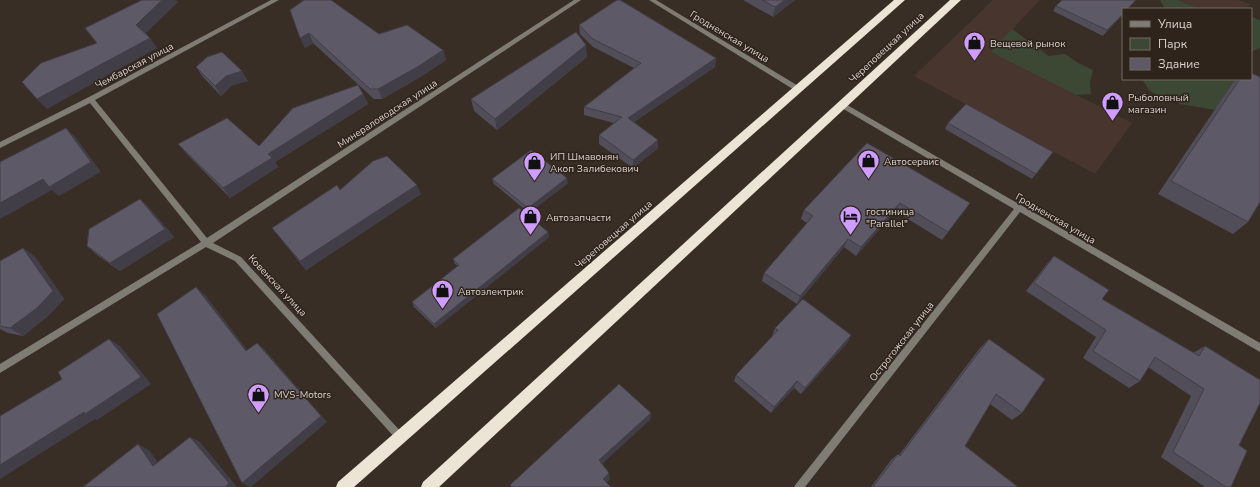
<svg xmlns="http://www.w3.org/2000/svg" width="1260" height="487" font-family="'Nunito Sans',sans-serif">
	<style>
		.commercial { fill: #48362e }
		.green { fill: #3c4833 }
		.lines { fill: none; stroke-linecap: round; stroke-linejoin: round }
		.street { fill: #7f7c75; fill-rule: evenodd }
		.highway { fill: #ece5d5; fill-rule: evenodd }
		.wall { fill: #514d59 }
		.shaded-wall { fill: #423e48 }
		.building { fill: #5e5967; stroke: #423e48 }
		.labels { text-anchor: middle; stroke-width: 3; stroke-linejoin: round; paint-order: stroke }
		.street-label { font-size: 10px; fill: #dad2cd; stroke: #2f241c }
		.poi-label { font-size: 10px; fill: #dad2cd; stroke: #2f241c; text-anchor: start }
	</style>
	<rect width="100%" height="100%" fill="#392e25"/>
	<g class="commercial">
		<polygon points="993,0 1040,0 991,52 1132,123 1095,174 914,76"/>
		<polygon points="1178,0 1239,0 1250,4 1247,9 1199,9"/>
	</g>
	<g class="green">
		<polygon points="1160,0 1178,0 1199,9 1165,9"/>
		<polygon points="1251,17 1260,20 1260,48 1251,52"/>
		<polygon points="1012,29 1049,56 1065,54 1078,63 1093,70 1090,82 1091,94 1076,95 991,52"/>
		<polygon points="1142,79 1240,79 1232,84 1215,110 1180,104 1169,98 1162,98 1149,90"/>
	</g>
	<g class="lines">
		<g class="street">
			<polygon points="271,0 279,0 95,100 207,238 574,0 581,0 213,243 241,257 403,434 405,437 403,440 400,442 397,440 235,261 206,247 0,373 0,364 201,242 90,103 0,148 0,142 89,97"/>
			<polygon points="649,0 656,0 800,87 801,89 800,91 796,91"/>
			<polygon points="842,102 1260,343 1260,352 1020,212 805,487 794,487 796,484 1014,209 840,107 839,105"/>
		</g>
		<g class="highway">
			<polygon points="894,0 905,0 354,487 336,487 338,482"/>
			<polygon points="950,0 961,0 439,487 421,487 423,482"/>
		</g>
	</g>
	<g class="wall">
		<polygon points="743,0 795,0 773,17"/>
		<polygon points="1136,0 1128,9 1123,9 1103,36 1053,11 1056,6"/>
		<polygon points="290,10 379,34 443,50 446,60 422,76 382,99 374,99 313,43 305,48"/>
		<polygon points="579,25 716,58 715,67 634,122 658,148 633,168 599,144 599,135 614,123 584,115 584,107 634,68 593,47 580,34"/>
		<polygon points="587,57 497,130 474,111 471,99"/>
		<polygon points="196,67 248,81 232,85 221,96 203,77"/>
		<polygon points="1237,79 1251,79 1248,222 1233,234 1158,194 1232,84"/>
		<polygon points="363,94 368,104 275,162 278,167 230,198 186,153 178,144 259,146"/>
		<polygon points="948,123 1053,152 1032,179 945,129"/>
		<polygon points="867,143 970,203 942,240 895,211 856,256 844,247 797,304 762,281 764,273 807,223 801,219 804,210"/>
		<polygon points="492,179 568,183 529,213 494,184"/>
		<polygon points="340,190 421,194 306,270 272,228"/>
		<polygon points="140,199 149,208 174,237 120,271 97,255 87,246"/>
		<polygon points="548,232 549,237 436,328 414,307 412,302 458,266 455,264 453,259"/>
		<polygon points="23,248 35,257 64,299 49,315 23,336 8,333 0,329 0,261"/>
		<polygon points="1054,256 1102,299 1193,353 1205,346 1239,445 1231,487 1205,487 1161,457 1191,396 1148,367 1140,381 1129,388 1083,358 1096,337 1026,291 1046,265"/>
		<polygon points="775,328 851,335 847,343 801,394 794,388 771,413 734,381 736,375 773,336 772,336"/>
		<polygon points="989,339 1022,413 1012,420 990,404 965,446 1018,487 871,487 891,460 898,454 899,455 980,348"/>
	</g>
	<g class="shaded-wall">
		<polygon points="162,0 176,0 178,2 144,35 136,25"/>
		<polygon points="785,0 795,0 773,17 775,7"/>
		<polygon points="1123,14 1123,15 1103,36 1107,30"/>
		<polygon points="309,33 313,43 305,48 300,38"/>
		<polygon points="150,38 157,48 47,109 37,99"/>
		<polygon points="586,45 587,57 497,130 495,119"/>
		<polygon points="443,50 446,60 422,76 382,99 378,89"/>
		<polygon points="716,58 715,67 628,126 628,118"/>
		<polygon points="242,71 248,81 232,85 221,96 215,86 226,76"/>
		<polygon points="363,94 368,104 275,162 278,167 230,198 223,188 268,154"/>
		<polygon points="66,128 76,138 101,172 59,196 52,190 0,219 0,203 43,179"/>
		<polygon points="658,140 658,148 633,168 633,160"/>
		<polygon points="567,178 568,183 529,213 528,208"/>
		<polygon points="417,185 421,194 306,270 300,261"/>
		<polygon points="140,199 149,208 174,237 120,271 110,263"/>
		<polygon points="900,203 895,211 856,256 861,247"/>
		<polygon points="548,232 549,237 436,328 434,324"/>
		<polygon points="848,239 844,247 797,304 800,296"/>
		<polygon points="23,248 35,257 64,299 49,315 23,336 10,328"/>
		<polygon points="196,287 205,295 254,359 246,351"/>
		<polygon points="851,335 847,343 801,394 805,388"/>
		<polygon points="109,339 120,346 151,384 97,420 95,419 0,479 0,465"/>
		<polygon points="257,343 265,350 327,422 251,487 250,487 242,483"/>
		<polygon points="797,381 794,388 771,413 774,407"/>
		<polygon points="651,413 650,420 600,466 599,460"/>
		<polygon points="190,437 200,442 237,487 225,487"/>
		<polygon points="138,444 149,450 164,471 153,466"/>
		<polygon points="609,473 610,479 604,485 603,479"/>
	</g>
	<g class="building">
		<polygon points="142,0 162,0 136,25 150,38 37,99 22,82 41,63 97,43 85,28"/>
		<polygon points="304,0 331,0 379,34 407,25 443,50 419,66 378,89 370,89 309,33 300,38 290,10"/>
		<polygon points="617,0 620,0 716,58 628,118 658,140 633,160 599,135 622,117 584,107 641,63 593,39 579,25"/>
		<polygon points="762,0 785,0 775,7"/>
		<polygon points="1062,0 1136,0 1127,9 1123,9 1123,14 1107,30 1056,6"/>
		<polygon points="576,32 586,45 495,119 471,99"/>
		<polygon points="222,52 242,71 226,76 215,86 196,67 207,57"/>
		<polygon points="1251,73 1260,77 1260,202 1248,222 1171,181 1240,79 1251,79"/>
		<polygon points="358,85 363,94 268,154 272,158 223,188 178,144 227,118 259,146 293,108"/>
		<polygon points="966,104 1053,152 1036,174 948,123"/>
		<polygon points="66,128 91,162 49,187 43,179 0,203 0,162"/>
		<polygon points="867,143 970,203 948,232 900,203 861,247 848,239 800,296 764,273 813,216 804,210"/>
		<polygon points="531,150 567,178 528,208 492,179"/>
		<polygon points="387,156 417,185 300,261 272,228 337,185 340,190 373,161"/>
		<polygon points="140,199 165,229 110,263 87,246 89,229"/>
		<polygon points="519,208 548,232 434,324 412,302 459,265 453,259"/>
		<polygon points="23,248 53,291 37,308 10,328 0,326 0,261"/>
		<polygon points="1054,256 1109,290 1102,299 1199,356 1205,346 1260,380 1260,403 1239,445 1247,451 1231,487 1226,487 1173,452 1204,389 1155,357 1140,381 1093,351 1106,330 1034,283"/>
		<polygon points="196,287 246,351 257,343 321,416 242,483 157,314"/>
		<polygon points="803,299 851,335 805,388 797,381 774,407 736,375 778,330 775,328"/>
		<polygon points="109,339 141,377 85,414 84,412 0,465 0,416 62,379 58,372"/>
		<polygon points="989,339 1045,379 1022,413 996,394 965,446 1018,487 873,487 898,454 900,456"/>
		<polygon points="619,384 651,413 599,460 609,473 603,479 611,487 512,487 510,485"/>
		<polygon points="190,437 229,483 225,487 83,487 138,444 153,466"/>
	</g>
	<defs>
		<symbol id="shop-pin" viewBox="-11 -11 22 30"><path d="M0 17L-7.5 6A9.5 9.5 0 1 1 7.5 6Z" fill="#d09dff" stroke="#2f241c"/><path d="M-5-2.5h2.3a2.7 3.5 0 0 1 5.4 0H5L5.5 6h-11ZM-1.5-2.5h3a1.5 2.3 0 0 0-3 0Z" fill="#111"/></symbol>
		<symbol id="hotel-pin" viewBox="-11 -11 22 30"><path d="M0 17L-7.5 6A9.5 9.5 0 1 1 7.5 6Z" fill="#d09dff" stroke="#2f241c"/><path d="M-6-4.5h1.5V1H6V5H4.5V3h-9V5H-6ZM-4 0a1.8 1.8 0 1 1 3.6 0ZM.5 0V-2.5h3Q6-2.5 6 0Z" fill="#111"/></symbol>
	</defs>
	<g fill-rule="evenodd">
		<use href="#shop-pin" x="962" y="30" width="25" height="34"/>
		<use href="#shop-pin" x="1100" y="90" width="25" height="34"/>
		<use href="#shop-pin" x="856" y="148" width="25" height="34"/>
		<use href="#shop-pin" x="522" y="150" width="25" height="34"/>
		<use href="#shop-pin" x="518" y="204" width="25" height="34"/>
		<use href="#hotel-pin" x="838" y="204" width="25" height="34"/>
		<use href="#shop-pin" x="430" y="278" width="25" height="34"/>
		<use href="#shop-pin" x="246" y="382" width="25" height="34"/>
	</g>
	<g class="labels">
		<g class="street-label">
			<text transform="translate(730 36) rotate(31)" y="4">Гродненская улица</text>
			<text transform="translate(886 47) rotate(-43)" y="4">Череповецкая улица</text>
			<text transform="translate(134 65) rotate(-28)" y="4">Чембарская улица</text>
			<text transform="translate(387 113) rotate(-33)" y="4">Минераловодская улица</text>
			<text transform="translate(1056 218) rotate(30)" y="4">Гродненская улица</text>
			<text transform="translate(613 234) rotate(-41)" y="4">Череповецкая улица</text>
			<text transform="translate(278 285) rotate(47)" y="4">Ковенская улица</text>
			<text transform="translate(901 341) rotate(-52)" y="4">Острогожская улица</text>
		</g>
		<g class="poi-label">
			<text x="990" y="47">Вещевой рынок</text>
			<text x="1128" y="101">Рыболовный<tspan x="1128" dy="12">магазин</tspan></text>
			<text x="550" y="160">ИП Шмавонян<tspan x="550" dy="12">Акоп Залибекович</tspan></text>
			<text x="884" y="165">Автосервис</text>
			<text x="866" y="215">гостиница<tspan x="866" dy="12">"Parallel"</tspan></text>
			<text x="546" y="221">Автозапчасти</text>
			<text x="458" y="295">Автоэлектрик</text>
			<text x="274" y="398">MVS-Motors</text>
		</g>
	</g>
	<rect x="1122" y="8" width="130" height="72" fill="#2f241c" stroke="#736a63"/>
	<rect x="1130" y="21" width="20" height="6" fill="#7f7c75" stroke="#736a63"/>
	<text x="1158" y="28" font-size="12" fill="#dad2cd">Улица</text>
	<rect x="1130" y="38" width="20" height="12" fill="#3c4833" stroke="#736a63"/>
	<text x="1158" y="48" font-size="12" fill="#dad2cd">Парк</text>
	<rect x="1130" y="58" width="20" height="12" fill="#5e5967" stroke="#736a63"/>
	<text x="1158" y="68" font-size="12" fill="#dad2cd">Здание</text>
</svg>
